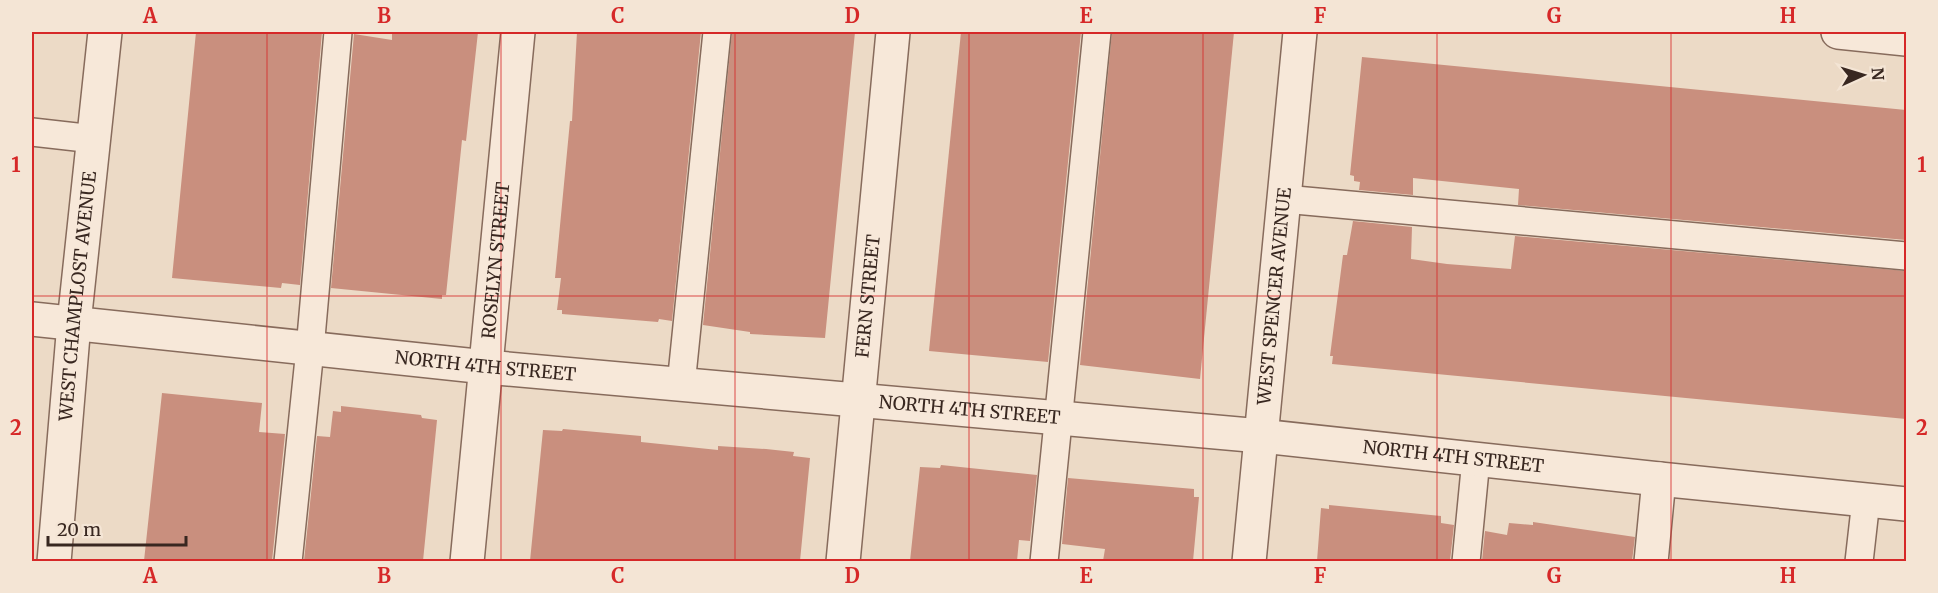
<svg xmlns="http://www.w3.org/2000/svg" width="1938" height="593" font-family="Merriweather,serif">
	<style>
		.building { fill: #c98f7e }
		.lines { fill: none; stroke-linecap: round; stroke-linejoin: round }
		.service-casing { stroke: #876b5c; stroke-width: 30 }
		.minor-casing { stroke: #876b5c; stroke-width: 36 }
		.tertiary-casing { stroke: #876b5c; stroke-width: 36 }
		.service { stroke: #f7e8d9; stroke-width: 27 }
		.minor { stroke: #f7e8d9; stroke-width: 33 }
		.tertiary { stroke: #f7e8d9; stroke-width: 33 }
		.grid { fill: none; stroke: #d62828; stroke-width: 1.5; stroke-opacity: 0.55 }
		.labels { text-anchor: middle; stroke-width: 5; stroke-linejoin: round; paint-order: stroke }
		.street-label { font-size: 18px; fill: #382720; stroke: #f4e5d5 }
		.neatline { fill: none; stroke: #d62828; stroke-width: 2 }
		.grid-label { font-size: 20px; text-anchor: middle; font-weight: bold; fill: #d62828 }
	</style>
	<rect width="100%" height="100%" fill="#ecdac6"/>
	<g class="building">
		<polygon points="196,32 322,32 300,285 282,283 281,288 172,278"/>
		<polygon points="392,32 478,32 466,141 462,140 446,295 442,295 442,299 331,288 354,34 392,40"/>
		<polygon points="577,32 701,32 672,321 659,319 658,322 562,314 562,310 557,310 561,278 555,278 570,121 572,121"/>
		<polygon points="732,32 855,32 825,338 750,334 750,332 703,325"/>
		<polygon points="961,32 1081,32 1048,362 929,351"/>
		<polygon points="1112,32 1234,32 1200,379 1080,365"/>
		<polygon points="1362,57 1906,110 1906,240 1518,205 1519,189 1413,178 1413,195 1359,190 1360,182 1354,181 1354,176 1350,175"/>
		<polygon points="1353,221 1412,227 1411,259 1447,264 1511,269 1515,236 1906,271 1906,419 1332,364 1333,356 1330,356 1343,255 1347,255"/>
		<polygon points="162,393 262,403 259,432 285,434 272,561 144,561"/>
		<polygon points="341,406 421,415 422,418 437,420 423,561 304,561 317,436 330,437 333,411 341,412"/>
		<polygon points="563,429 641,436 641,442 718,450 718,446 766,449 794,452 793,456 810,458 800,561 530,561 543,430 562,431"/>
		<polygon points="941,465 1037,475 1030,541 1019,540 1017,561 910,561 920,467 940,468"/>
		<polygon points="1068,478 1194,489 1194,497 1199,497 1193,561 1103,561 1105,549 1062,544"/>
		<polygon points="1329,505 1441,516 1441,523 1454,525 1450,561 1317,561 1321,508 1329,509"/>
		<polygon points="1533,522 1635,537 1632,561 1482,561 1485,531 1507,535 1509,523 1533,525"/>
	</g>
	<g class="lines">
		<defs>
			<g id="service">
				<polyline points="32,132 94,139"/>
				<polyline points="1284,199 1906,256"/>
				<polyline points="681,385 717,32"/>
				<polyline points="288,562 310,349 338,32"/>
				<polyline points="1044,562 1097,32"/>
				<polyline points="1466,562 1476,459"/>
				<polyline points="1859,562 1866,500"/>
			</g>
			<g id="minor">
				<polyline points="1838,32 1906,39"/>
				<path id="s1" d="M32,319L486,367L1261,436L1659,479L1906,504"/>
				<path id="s2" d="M467,562L518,32"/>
				<path id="s3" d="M843,562L893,32"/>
				<path id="s4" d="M1249,562L1300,32"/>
				<polyline points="1651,562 1659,479"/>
			</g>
			<g id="tertiary">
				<path id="s5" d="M54,562L74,323L105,32"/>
			</g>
		</defs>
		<use href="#service" class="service-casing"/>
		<use href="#minor" class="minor-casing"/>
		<use href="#tertiary" class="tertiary-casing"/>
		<use href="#service" class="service"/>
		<use href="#minor" class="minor"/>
		<use href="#tertiary" class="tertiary"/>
	</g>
	<path class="grid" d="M267,32V562M501,32V562M735,32V562M969,32V562M1203,32V562M1437,32V562M1671,32V562M32,296H1906"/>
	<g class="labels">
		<g class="street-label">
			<text dy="6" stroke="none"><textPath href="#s2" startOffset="303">ROSELYN STREET</textPath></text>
			<text dy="6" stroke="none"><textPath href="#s5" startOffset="267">WEST CHAMPLOST AVENUE</textPath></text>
			<text dy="6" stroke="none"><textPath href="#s3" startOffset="267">FERN STREET</textPath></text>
			<text dy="6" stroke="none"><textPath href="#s4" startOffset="267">WEST SPENCER AVENUE</textPath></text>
			<text dy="6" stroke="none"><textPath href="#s1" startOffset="456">NORTH 4TH STREET</textPath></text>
			<text dy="6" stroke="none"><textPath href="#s1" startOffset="942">NORTH 4TH STREET</textPath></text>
			<text dy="6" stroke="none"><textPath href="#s1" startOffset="1428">NORTH 4TH STREET</textPath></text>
		</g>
	</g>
	<rect width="1938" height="593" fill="none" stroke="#f4e5d5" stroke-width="66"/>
	<g transform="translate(1863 75) rotate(86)" stroke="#f4e5d5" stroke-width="4.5" paint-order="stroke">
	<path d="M0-4.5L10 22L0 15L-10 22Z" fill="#382720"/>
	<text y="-9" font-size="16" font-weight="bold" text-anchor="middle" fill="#382720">N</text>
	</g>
	<path d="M48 536v9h138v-9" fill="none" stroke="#382720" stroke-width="3"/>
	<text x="57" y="536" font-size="18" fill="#382720" stroke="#f4e5d5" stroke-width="4.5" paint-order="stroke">20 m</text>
	<rect x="33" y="33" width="1872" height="527" class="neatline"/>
	<g class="grid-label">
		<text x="150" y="23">A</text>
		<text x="384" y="23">B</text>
		<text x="618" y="23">C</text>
		<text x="852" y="23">D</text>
		<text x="1086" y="23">E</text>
		<text x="1320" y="23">F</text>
		<text x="1554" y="23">G</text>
		<text x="1788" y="23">H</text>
		<text x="16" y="172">1</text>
		<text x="1922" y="172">1</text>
		<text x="16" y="435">2</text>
		<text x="1922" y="435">2</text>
		<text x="150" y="583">A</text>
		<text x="384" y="583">B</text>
		<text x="618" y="583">C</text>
		<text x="852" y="583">D</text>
		<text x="1086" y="583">E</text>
		<text x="1320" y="583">F</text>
		<text x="1554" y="583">G</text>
		<text x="1788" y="583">H</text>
	</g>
</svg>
